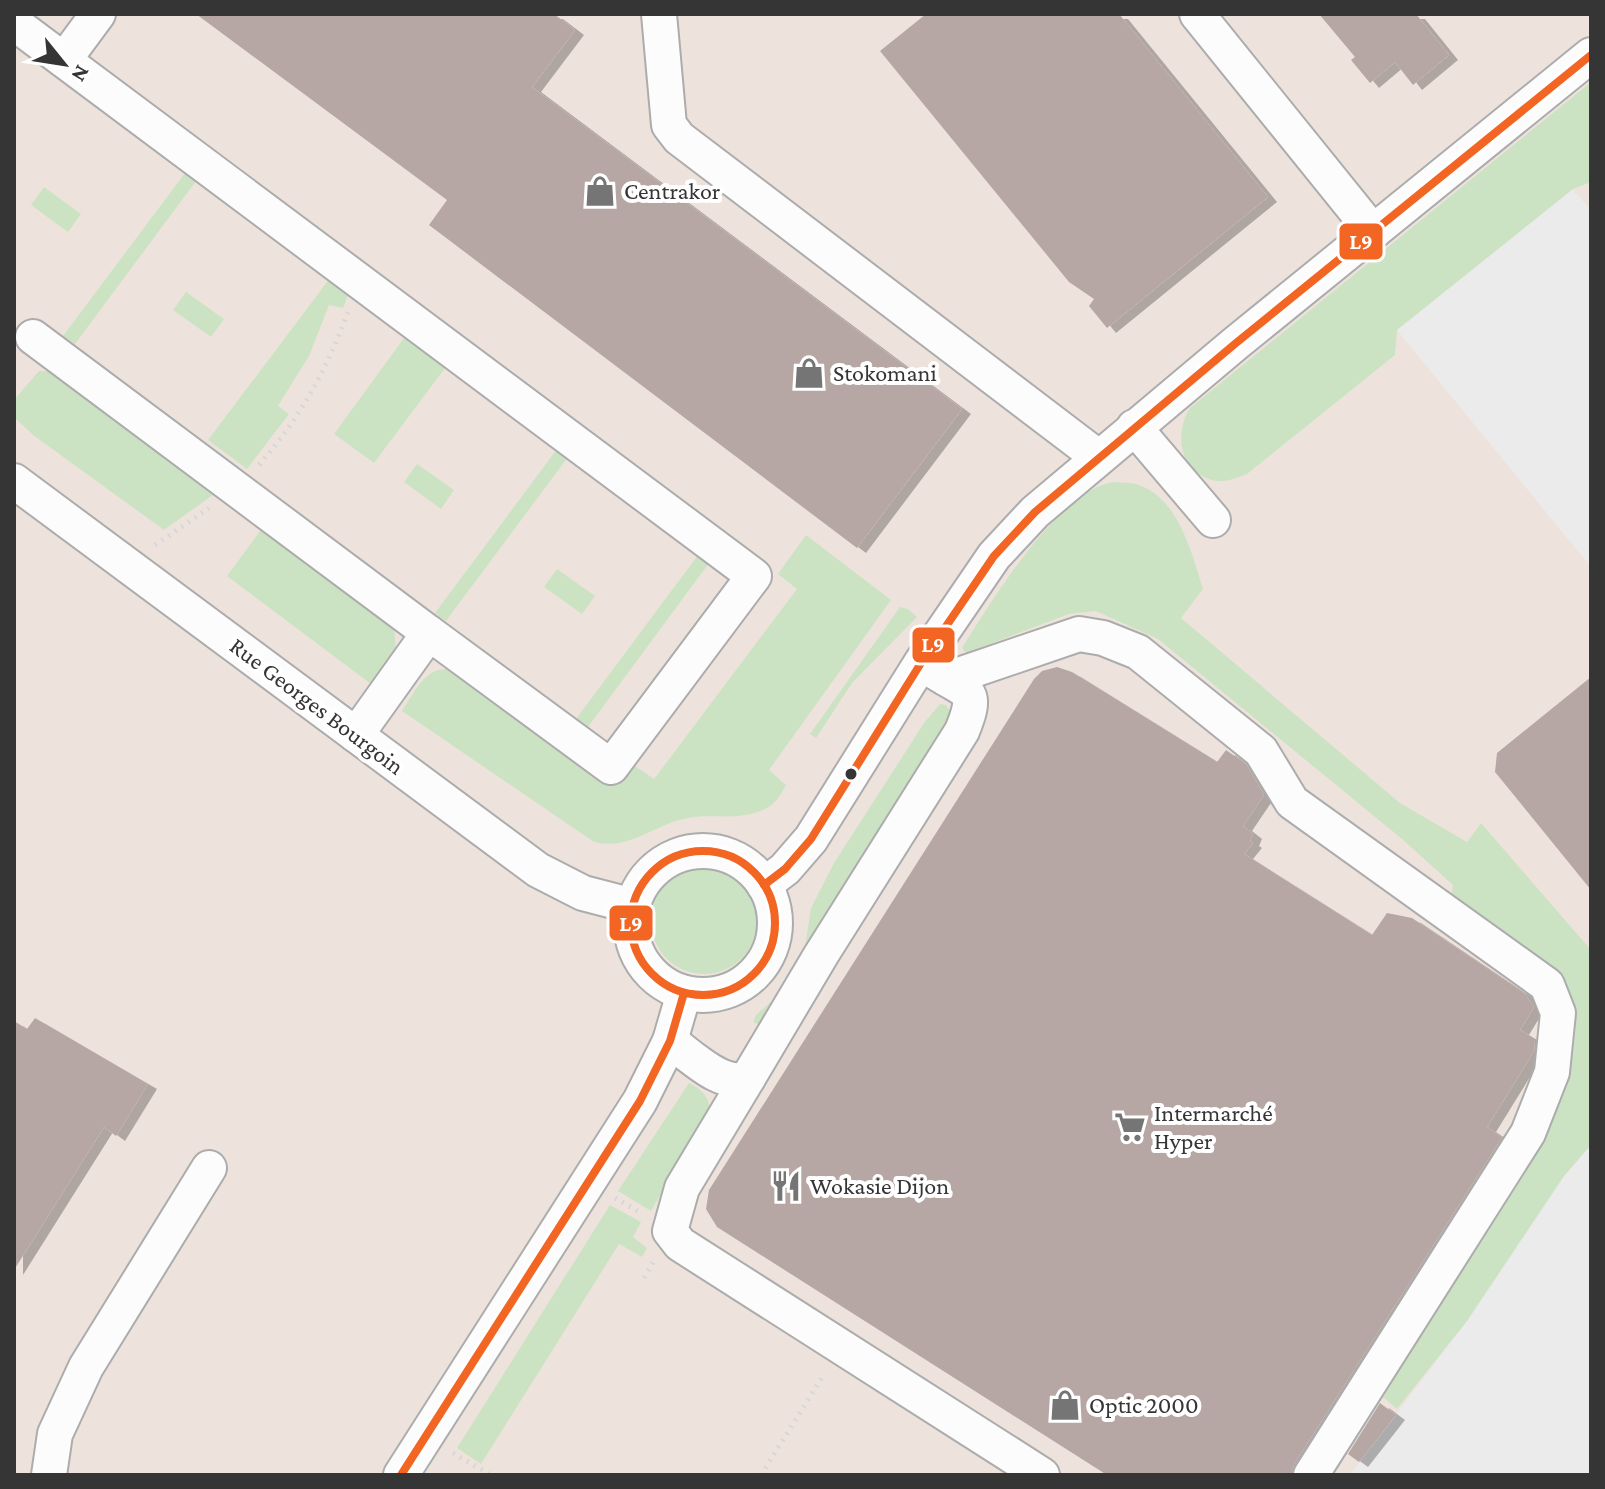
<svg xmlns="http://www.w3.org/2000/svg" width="1605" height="1489" font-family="'Crimson Pro',serif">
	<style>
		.commercial { fill: #eee3dc }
		.green { fill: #cbe3c3 }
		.building { fill: #b6a7a5; filter: url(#shadow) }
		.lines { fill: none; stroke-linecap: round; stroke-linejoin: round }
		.minor-casing { stroke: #acacad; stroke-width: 38 }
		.path { stroke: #d7d7d7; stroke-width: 5; stroke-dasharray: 2 6; stroke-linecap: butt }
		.minor { stroke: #fcfcfc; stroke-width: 34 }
		.bus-1-casing { stroke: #fff; stroke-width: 14 }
		.bus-1 { stroke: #f26522; stroke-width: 8 }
		.bus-dot { fill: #353536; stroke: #fff; stroke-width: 3 }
		.labels { text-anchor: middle; stroke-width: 8; stroke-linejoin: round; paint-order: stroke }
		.poi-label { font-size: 24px; fill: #353536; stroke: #fff; text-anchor: start }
		.street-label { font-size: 24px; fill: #353536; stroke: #fff }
		.line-badge { stroke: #fff; stroke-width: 3 }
		.badge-label { font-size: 22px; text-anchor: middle; font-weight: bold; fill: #fff }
	</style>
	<defs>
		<filter id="shadow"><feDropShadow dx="9" dy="5" stdDeviation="0" flood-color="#0004"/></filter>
	</defs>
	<rect width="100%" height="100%" fill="#ebebec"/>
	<polygon class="commercial" points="14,14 1591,14 1591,210 1572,189 1397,330 1591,567 1591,1145 1564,1176 1467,1321 1350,1475 14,1475"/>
	<g class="green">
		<path d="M1591,82V182L1573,189L1397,330L1395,355L1247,474C1235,479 1222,484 1209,479C1178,469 1175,431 1190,408Z"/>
		<polygon points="188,169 199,177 75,344 63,336"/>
		<polygon points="44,187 81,214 68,232 31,205"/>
		<polygon points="330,278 349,292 343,308 329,305 309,356 278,406 289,414 247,469 208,440"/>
		<polygon points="186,292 224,319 211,337 173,310"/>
		<polygon points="407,334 448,364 374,463 334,434"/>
		<polygon points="39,371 55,371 217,492 164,530 33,435 14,417 14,400"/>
		<polygon points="560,445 571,453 446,621 435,613"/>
		<polygon points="417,464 454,490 441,509 404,482"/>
		<path d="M1114,482C1122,483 1131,482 1139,485C1179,499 1192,554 1203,589L1181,618L1400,803L1467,842L1481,823L1591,950V1145L1564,1176L1467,1321L1397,1409L1383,1397L1543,1142L1573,1054L1576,1025L1565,983L1452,894L1453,885L1402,839L1158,639L1096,611L1069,614L966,653L962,648C991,602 1059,489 1114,482Z"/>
		<polygon points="263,527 394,625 396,650 371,684 227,576"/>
		<path d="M806,535L891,600L769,770L786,785C781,794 777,802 767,808C738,822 715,813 688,818C654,824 630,851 594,842L402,711C416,690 427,662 456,671L624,777L635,766L654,779L797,589L778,574Z"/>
		<polygon points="701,551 712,559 588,727 576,719"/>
		<polygon points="557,569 595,596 582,614 544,587"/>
		<polygon points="900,607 908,609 917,617 852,683 816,738 810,734"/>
		<polygon points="940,704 946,705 955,718 761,1026 753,1022 756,1015 774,999 799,962 805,947 811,908 834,863 924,723"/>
		<circle cx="704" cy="921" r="53"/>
		<path d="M689,1083C702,1090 708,1095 710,1110L651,1211L618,1191Z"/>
		<polygon points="610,1205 641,1222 633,1237 647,1248 642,1257 619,1244 481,1464 457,1448"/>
	</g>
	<g class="building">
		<polygon points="196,14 554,14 575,30 532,87 962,409 857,548 429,225 447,200"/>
		<polygon points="926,14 1119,14 1268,197 1107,328 1089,306 1094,299 1069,282 880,51"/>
		<polygon points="1319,14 1416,14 1449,55 1413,85 1395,62 1370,83 1351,60 1355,57"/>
		<polygon points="1057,667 1072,672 1217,762 1226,750 1246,764 1264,795 1243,826 1253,834 1250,841 1253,843 1244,854 1372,935 1387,913 1412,918 1524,993 1534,1007 1520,1030 1535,1039 1534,1051 1487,1127 1502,1137 1294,1464 1291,1475 1107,1475 717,1227 706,1209 709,1190 1034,679 1042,671"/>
		<polygon points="1591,677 1591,890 1495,772 1497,753"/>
		<polygon points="35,1018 148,1084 116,1136 104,1127 14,1270 14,1021 27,1029"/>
		<polygon points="1380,1403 1396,1415 1359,1462 1348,1454"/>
	</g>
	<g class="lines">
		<defs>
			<g id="minor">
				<polyline points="659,14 669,125 679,138 1098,457"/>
				<polyline points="1197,14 1373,232"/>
				<polyline points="14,23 754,576 611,767 429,633 356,735"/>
				<polyline points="64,60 98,14"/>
				<polyline points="33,337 429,633"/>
				<polyline points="1134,427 1213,520"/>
				<polyline points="14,481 538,870 583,893 633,906"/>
				<polyline points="947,679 1079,634 1103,638 1138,652 1261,751 1292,802 1547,985 1558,1013 1552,1072 1528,1133 1311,1475"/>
				<circle cx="703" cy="923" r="72"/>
				<polyline points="764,885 785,869 811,839 921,663 994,556 1035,512 1236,343 1591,55"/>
				<path d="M670,1041C690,1055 723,1089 748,1078L821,955L962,731C979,689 969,693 935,672"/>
				<polyline points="748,1078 682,1188 670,1231 680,1244 1042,1475"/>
				<polyline points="49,1475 55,1434 86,1367 209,1168"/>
				<polyline points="401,1475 640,1101 670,1041 684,993"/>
			</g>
		</defs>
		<use href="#minor" class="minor-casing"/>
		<g class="path">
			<path d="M259,465C302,415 325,373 348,312"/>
			<polyline points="155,545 209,508"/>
			<polyline points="615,1198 641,1213"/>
			<polyline points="644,1278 653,1262"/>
			<polyline points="453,1453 491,1475"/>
			<polyline points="761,1475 823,1376"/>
		</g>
		<use href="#minor" class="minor"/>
		<defs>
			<g id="bus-1">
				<circle cx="703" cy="923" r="72"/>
				<polyline points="764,885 785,869 811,839 921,663 994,556 1035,512 1236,343 1591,55"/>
				<polyline points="401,1475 640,1101 670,1041 684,993"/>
			</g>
		</defs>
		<use href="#bus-1" class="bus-1-casing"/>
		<use href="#bus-1" class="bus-1"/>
	</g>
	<defs>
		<symbol id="shop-bare" viewBox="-9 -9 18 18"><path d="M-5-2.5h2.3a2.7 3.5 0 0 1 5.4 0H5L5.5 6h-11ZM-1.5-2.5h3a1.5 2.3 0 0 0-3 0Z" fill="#757576" stroke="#fff" stroke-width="2.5" paint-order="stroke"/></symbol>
		<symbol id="supermarket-bare" viewBox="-9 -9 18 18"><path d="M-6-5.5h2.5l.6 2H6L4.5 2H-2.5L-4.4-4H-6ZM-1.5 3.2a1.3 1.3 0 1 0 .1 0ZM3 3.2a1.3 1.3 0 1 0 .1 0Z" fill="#757576" stroke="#fff" stroke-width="2.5" paint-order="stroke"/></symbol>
		<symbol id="restaurant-bare" viewBox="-9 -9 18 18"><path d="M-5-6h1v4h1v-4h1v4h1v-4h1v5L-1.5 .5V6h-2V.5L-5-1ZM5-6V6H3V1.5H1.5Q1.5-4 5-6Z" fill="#757576" stroke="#fff" stroke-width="2.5" paint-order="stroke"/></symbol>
	</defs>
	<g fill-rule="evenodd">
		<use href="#shop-bare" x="578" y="169" width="44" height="44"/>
		<use href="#shop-bare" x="787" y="351" width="44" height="44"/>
		<use href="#supermarket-bare" x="1108" y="1105" width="44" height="44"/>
		<use href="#restaurant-bare" x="764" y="1164" width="44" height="44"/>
		<use href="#shop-bare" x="1043" y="1383" width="44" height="44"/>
	</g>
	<circle class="bus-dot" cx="851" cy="774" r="7"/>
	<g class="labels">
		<g class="poi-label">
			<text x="624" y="199">Centrakor</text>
			<text x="833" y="381">Stokomani</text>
			<text x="1154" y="1121">Intermarché<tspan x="1154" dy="28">Hyper</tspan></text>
			<text x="810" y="1194">Wokasie Dijon</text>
			<text x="1089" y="1413">Optic 2000</text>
		</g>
		<g class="street-label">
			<text transform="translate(317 706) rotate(37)" y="8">Rue Georges Bourgoin</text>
		</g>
	</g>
	<g class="line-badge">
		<rect x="1338" y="222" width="46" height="39" rx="8" fill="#f26522"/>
		<rect x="911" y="626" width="45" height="38" rx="8" fill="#f26522"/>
		<rect x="608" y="904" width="46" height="38" rx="8" fill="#f26522"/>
	</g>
	<g class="badge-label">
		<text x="1361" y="249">L9</text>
		<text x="933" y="652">L9</text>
		<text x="631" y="931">L9</text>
	</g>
	<rect width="1605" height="1489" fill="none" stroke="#353536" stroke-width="32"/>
	<g transform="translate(64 64) rotate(120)" stroke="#ffffff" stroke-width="6" paint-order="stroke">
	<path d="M0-6L14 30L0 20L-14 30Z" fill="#353536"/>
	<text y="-12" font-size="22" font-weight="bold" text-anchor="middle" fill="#353536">N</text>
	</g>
</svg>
